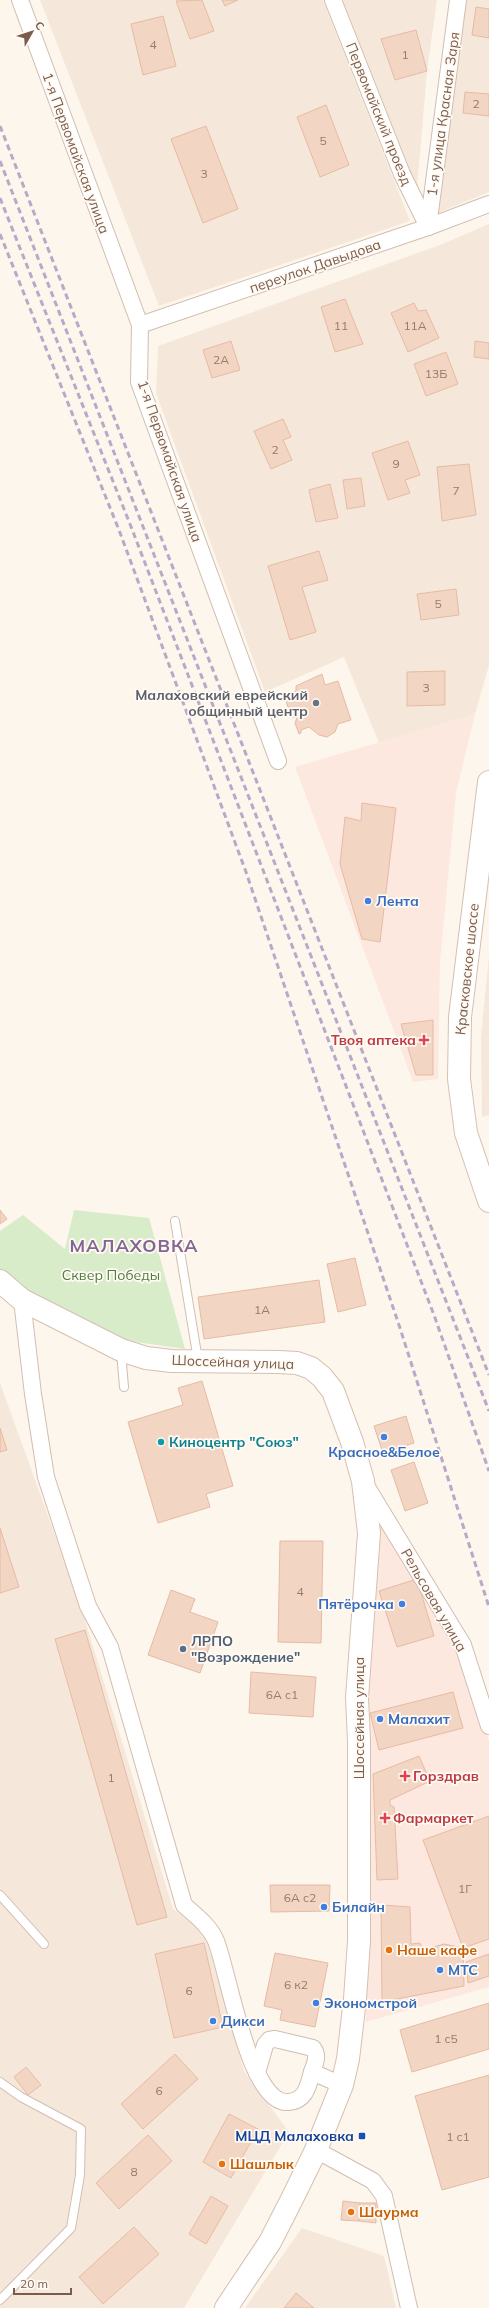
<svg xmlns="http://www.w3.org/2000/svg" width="489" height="2308" font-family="Mulish,sans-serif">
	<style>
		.residential { fill: #f5e8da }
		.commercial { fill: #fde8e0 }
		.green { fill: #d8ecc9 }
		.building { fill: #f3d5c3; stroke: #e6bba3 }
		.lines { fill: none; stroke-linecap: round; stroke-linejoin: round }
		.service-casing { stroke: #d1beb0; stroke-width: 10 }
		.minor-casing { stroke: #d1beb0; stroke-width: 18 }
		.secondary-casing { stroke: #d6c0b0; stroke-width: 24 }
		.service { stroke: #fff; stroke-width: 8 }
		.minor { stroke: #fff; stroke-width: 16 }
		.secondary { stroke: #fff; stroke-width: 22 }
		.rail { stroke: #b9a8c9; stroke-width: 3; stroke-dasharray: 6 4; stroke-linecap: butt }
		.worship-dot { fill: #6b7280; stroke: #fffaf3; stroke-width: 1.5 }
		.shop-dot { fill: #3f7fe0; stroke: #fffaf3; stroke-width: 1.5 }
		.health-dot { fill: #e0444e; stroke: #fffaf3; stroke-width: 1.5 }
		.culture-dot { fill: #0f9aa8; stroke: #fffaf3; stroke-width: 1.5 }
		.service-dot { fill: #5c6f8a; stroke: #fffaf3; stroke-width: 1.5 }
		.food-dot { fill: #e8710a; stroke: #fffaf3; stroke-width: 1.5 }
		.transit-dot { fill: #1a4fb4; stroke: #fffaf3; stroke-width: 1.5 }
		.labels { text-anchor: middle; stroke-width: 3.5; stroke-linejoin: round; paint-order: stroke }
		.number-label { font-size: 12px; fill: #987a6a }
		.street-label { font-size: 14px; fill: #7a5c4d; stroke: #fffaf3 }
		.worship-label { font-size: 14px; font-weight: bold; fill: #5b616d; stroke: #fffaf3; text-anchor: end }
		.shop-label { font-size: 14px; font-weight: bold; fill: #366cbe; stroke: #fffaf3; text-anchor: start }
		.health-label { font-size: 14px; font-weight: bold; fill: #be3a42; stroke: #fffaf3; text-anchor: start }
		.park-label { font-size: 14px; fill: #537a41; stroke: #fffaf3 }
		.culture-label { font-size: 14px; font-weight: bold; fill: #0d838f; stroke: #fffaf3; text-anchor: start }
		.service-label { font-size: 14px; font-weight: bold; fill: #4e5e75; stroke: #fffaf3; text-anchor: start }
		.food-label { font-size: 14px; font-weight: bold; fill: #c56008; stroke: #fffaf3; text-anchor: start }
		.transit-label { font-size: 14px; font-weight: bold; fill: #164399; stroke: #fffaf3; text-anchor: end }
		.district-label { font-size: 18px; font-weight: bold; letter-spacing: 1px; fill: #846695; stroke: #fffaf3 }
	</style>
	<rect width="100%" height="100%" fill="#fdf6ec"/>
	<g class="residential">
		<polygon points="40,0 323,0 410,221 159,306"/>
		<polygon points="343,0 437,0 427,71 417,189"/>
		<polygon points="463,0 489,0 489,192 435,214"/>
		<polygon points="489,224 489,665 475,714 379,743 344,657 265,692 156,393 158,346 440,245"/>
		<polygon points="489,955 489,1115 482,1117 481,1038"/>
		<polygon points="0,1383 81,1607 173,1909 205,1933 244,2071 289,2132 184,2308 0,2308"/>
		<polygon points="302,2228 384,2256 396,2308 245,2308"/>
	</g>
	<g class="commercial">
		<polygon points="475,714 456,793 440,962 438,1079 413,1082 295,767"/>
		<polygon points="381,1516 460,1648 489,1741 489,1987 366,2022 365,1702"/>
	</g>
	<polygon class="green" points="74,1210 149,1218 185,1349 129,1341 30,1295 0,1270 0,1231 23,1215 65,1249"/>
	<g class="building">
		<polygon points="202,0 214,31 190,39 176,1"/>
		<polygon points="222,0 238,0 225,6"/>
		<polygon points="476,7 489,9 489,38 472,35"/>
		<polygon points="163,16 176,66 143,75 131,24"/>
		<polygon points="416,30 427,71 395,80 381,39"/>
		<polygon points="465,92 489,94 489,116 463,113"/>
		<polygon points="326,105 349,165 320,177 297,117"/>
		<polygon points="206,126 238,209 203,223 171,139"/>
		<polygon points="345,299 363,344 335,352 321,307"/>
		<polygon points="414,303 418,311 426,310 439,338 408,352 391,313"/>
		<polygon points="231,341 240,370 212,378 203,350"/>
		<polygon points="475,341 489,343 489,359 474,357"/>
		<polygon points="446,352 458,384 426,396 414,364"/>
		<polygon points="283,419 291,437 283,440 292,460 271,469 254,431"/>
		<polygon points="408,441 420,475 405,480 410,493 388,500 372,453"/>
		<polygon points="469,464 476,515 442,521 437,467"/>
		<polygon points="361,478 365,506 347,509 343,480"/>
		<polygon points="330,484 338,518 316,522 309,490"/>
		<polygon points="319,551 328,580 302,587 316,632 290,640 268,566"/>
		<polygon points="456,589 459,615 421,620 417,594"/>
		<polygon points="445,671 445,705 407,706 407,672"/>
		<polygon points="322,674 325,685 338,681 351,720 338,724 335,732 327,737 319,735 309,727 301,730 301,733 299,734 295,723 297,718 292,717 290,713 293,709 288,707 285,698 296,691 296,686"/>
		<polygon points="362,803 396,808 380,942 362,939 340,864 345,817 361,821"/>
		<polygon points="433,1020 433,1075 416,1075 401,1024"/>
		<polygon points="0,1210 7,1219 0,1224"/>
		<polygon points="355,1258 366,1305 338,1312 327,1264"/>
		<polygon points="319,1280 325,1322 204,1339 198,1297"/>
		<polygon points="202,1381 233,1486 206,1494 210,1507 158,1523 128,1422 183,1405 178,1388"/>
		<polygon points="406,1416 414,1443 383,1453 374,1426"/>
		<polygon points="0,1428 7,1450 0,1452"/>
		<polygon points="414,1462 428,1503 405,1511 391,1470"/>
		<polygon points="0,1528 19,1587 0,1593"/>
		<polygon points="280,1541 323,1541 321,1643 278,1642"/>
		<polygon points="417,1579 434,1636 397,1647 379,1591"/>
		<polygon points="171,1590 195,1599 190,1612 218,1622 200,1673 148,1655"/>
		<polygon points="85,1630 167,1917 137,1925 55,1639"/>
		<polygon points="251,1672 316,1677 313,1717 249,1713"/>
		<polygon points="453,1692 463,1728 379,1750 370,1713"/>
		<polygon points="419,1756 430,1781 390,1800 390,1805 394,1807 398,1879 377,1880 373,1774"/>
		<polygon points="489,1816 489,1939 463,1948 423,1840"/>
		<polygon points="270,1885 330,1885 329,1911 271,1912"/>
		<polygon points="381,1905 410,1907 411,1944 420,1943 423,1950 444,1944 463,1948 464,1986 382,2002"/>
		<polygon points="204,1943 223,2027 174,2038 155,1954"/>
		<polygon points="275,1953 328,1963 315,2027 280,2020 282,2010 264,2006"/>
		<polygon points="489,1954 489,1976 468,1983 466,1962"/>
		<polygon points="489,2003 489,2049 412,2072 400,2030"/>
		<polygon points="175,2054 198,2079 143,2129 121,2104"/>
		<polygon points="26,2067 41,2085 28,2095 14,2077"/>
		<polygon points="489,2075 489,2177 442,2190 415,2096"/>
		<polygon points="229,2114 258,2129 231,2178 203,2162"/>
		<polygon points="148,2135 172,2161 119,2209 96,2183"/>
		<polygon points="211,2196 228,2206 206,2244 189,2234"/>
		<polygon points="343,2201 360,2203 359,2221 341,2220"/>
		<polygon points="360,2203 376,2203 376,2223 359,2221"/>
		<polygon points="134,2227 159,2254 103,2304 79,2277"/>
		<polygon points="296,2293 314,2308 284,2308"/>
	</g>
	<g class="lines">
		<defs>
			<g id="service">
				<polyline points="175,1221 198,1360"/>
				<polyline points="121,1352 124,1387"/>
				<polyline points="0,1895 44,1944"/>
				<polyline points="0,2082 21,2097 81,2129 80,2175 71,2228 0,2300"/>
			</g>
			<g id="minor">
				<polyline points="20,0 140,325 139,382 278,761"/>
				<polyline points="333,0 402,174 428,227"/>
				<polyline points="428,227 458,0"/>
				<polyline points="140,325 428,227 489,204"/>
				<path d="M22,1300L33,1394L46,1477L88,1606L110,1647L184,1905C195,1915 210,1926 216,1941C228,1970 249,2105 288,2102C306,2101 308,2086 312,2072L342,2085"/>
				<polyline points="365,1484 463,1645 489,1726"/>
				<path d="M257,2073L265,2045L269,2040L275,2039L313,2048C319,2056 315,2063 312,2072"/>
				<polyline points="316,2150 373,2181 384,2196 409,2308"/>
			</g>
			<g id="secondary">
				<polyline points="489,782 460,1017 459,1079 466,1133 489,1201"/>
				<polyline points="0,1281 22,1300 121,1350 146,1358 172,1361 279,1362 297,1363 311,1368 322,1377 333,1391 352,1442 363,1481 369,1533 357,1698 359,1741 359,1941 355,1999 348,2059 342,2085 316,2150 292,2199 270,2242 226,2308"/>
			</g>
		</defs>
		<use href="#service" class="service-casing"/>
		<use href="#minor" class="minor-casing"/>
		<use href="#secondary" class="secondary-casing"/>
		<use href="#service" class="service"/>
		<use href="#minor" class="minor"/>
		<use href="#secondary" class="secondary"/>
		<g class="rail">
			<polyline points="0,126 489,1375"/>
			<polyline points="0,161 489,1411"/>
			<polyline points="0,198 130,524 434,1315 489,1471"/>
			<polyline points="0,234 119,530 246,872 400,1328 489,1607"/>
		</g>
	</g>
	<circle class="worship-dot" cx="316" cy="703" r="4"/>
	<g class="shop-dot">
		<circle cx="368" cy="901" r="4"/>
		<circle cx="384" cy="1437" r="4"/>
		<circle cx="402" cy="1604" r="4"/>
		<circle cx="380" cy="1719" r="4"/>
		<circle cx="324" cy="1907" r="4"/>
		<circle cx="440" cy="1970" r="4"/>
		<circle cx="316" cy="2003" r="4"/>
		<circle cx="213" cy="2021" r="4"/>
	</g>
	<g class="health-dot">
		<path d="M422 1034h4v4h4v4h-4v4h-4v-4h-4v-4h4z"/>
		<path d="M403 1770h4v4h4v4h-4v4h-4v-4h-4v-4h4z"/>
		<path d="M383 1812h4v4h4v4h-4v4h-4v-4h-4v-4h4z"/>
	</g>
	<circle class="culture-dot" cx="161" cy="1442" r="4"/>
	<circle class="service-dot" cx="183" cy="1649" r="4"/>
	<g class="food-dot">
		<circle cx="389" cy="1950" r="4"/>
		<circle cx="222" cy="2164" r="4"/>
		<circle cx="351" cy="2212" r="4"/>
	</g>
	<rect class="transit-dot" x="358" y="2132" width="8" height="8" rx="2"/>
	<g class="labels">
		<g class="number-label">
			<text x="153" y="49">4</text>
			<text x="405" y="59">1</text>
			<text x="476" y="108">2</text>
			<text x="323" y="145">5</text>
			<text x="204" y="178">3</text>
			<text x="341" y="330">11</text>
			<text x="415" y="330">11А</text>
			<text x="221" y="364">2А</text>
			<text x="436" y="378">13Б</text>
			<text x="275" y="454">2</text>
			<text x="396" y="468">9</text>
			<text x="456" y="495">7</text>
			<text x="438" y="608">5</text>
			<text x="426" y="692">3</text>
			<text x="262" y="1314">1А</text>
			<text x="300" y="1596">4</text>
			<text x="282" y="1699">6А с1</text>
			<text x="111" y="1782">1</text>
			<text x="465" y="1893">1Г</text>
			<text x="300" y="1902">6А с2</text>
			<text x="296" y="1989">6 к2</text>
			<text x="189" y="1995">6</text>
			<text x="446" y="2043">1 с5</text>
			<text x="159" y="2095">6</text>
			<text x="458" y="2141">1 с1</text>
			<text x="134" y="2176">8</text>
		</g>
		<g class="street-label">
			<text transform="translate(379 114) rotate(68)" y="5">Первомайский проезд</text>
			<text transform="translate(443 114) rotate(-82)" y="5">1-я улица Красная Заря</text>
			<text transform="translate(76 153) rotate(70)" y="5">1-я Первомайская улица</text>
			<text transform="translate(315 266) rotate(-19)" y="5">переулок Давыдова</text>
			<text transform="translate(170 461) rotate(71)" y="5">1-я Первомайская улица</text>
			<text transform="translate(467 969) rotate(-84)" y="5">Красковское шоссе</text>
			<text transform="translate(233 1362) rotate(2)" y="5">Шоссейная улица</text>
			<text transform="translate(434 1600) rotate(60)" y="5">Рельсовая улица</text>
			<text transform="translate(359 1718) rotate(-90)" y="5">Шоссейная улица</text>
		</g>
		<g class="worship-label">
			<text x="308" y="700">Малаховский еврейский<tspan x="308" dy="16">общинный центр</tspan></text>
		</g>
		<g class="shop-label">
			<text x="376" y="906">Лента</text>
			<text x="384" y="1457" text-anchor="middle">Красное&amp;Белое</text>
			<text x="394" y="1609" text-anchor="end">Пятёрочка</text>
			<text x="388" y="1724">Малахит</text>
			<text x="332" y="1912">Билайн</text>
			<text x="448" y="1975">МТС</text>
			<text x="324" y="2008">Экономстрой</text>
			<text x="221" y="2026">Дикси</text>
		</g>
		<g class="health-label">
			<text x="416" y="1045" text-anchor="end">Твоя аптека</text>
			<text x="413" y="1781">Горздрав</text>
			<text x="393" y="1823">Фармаркет</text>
		</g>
		<g class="park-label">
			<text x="111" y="1280">Сквер Победы</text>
		</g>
		<g class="culture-label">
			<text x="169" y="1447">Киноцентр "Союз"</text>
		</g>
		<g class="service-label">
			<text x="191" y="1646">ЛРПО<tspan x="191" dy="16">"Возрождение"</tspan></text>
		</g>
		<g class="food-label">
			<text x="397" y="1955">Наше кафе</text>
			<text x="230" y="2169">Шашлык</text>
			<text x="359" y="2217">Шаурма</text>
		</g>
		<g class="transit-label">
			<text x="354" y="2141">МЦД Малаховка</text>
		</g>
		<g class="district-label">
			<text x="134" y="1252">МАЛАХОВКА</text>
		</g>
	</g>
	<g transform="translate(32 32) rotate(51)" stroke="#fffaf3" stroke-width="3" paint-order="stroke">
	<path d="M0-3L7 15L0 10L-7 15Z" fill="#7a5c4d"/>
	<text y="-6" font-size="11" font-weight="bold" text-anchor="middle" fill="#7a5c4d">С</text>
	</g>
	<path d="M14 2288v6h57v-6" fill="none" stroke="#7a5c4d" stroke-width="2"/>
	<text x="20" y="2288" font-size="12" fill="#7a5c4d" stroke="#fffaf3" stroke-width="3" paint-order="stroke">20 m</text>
</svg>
